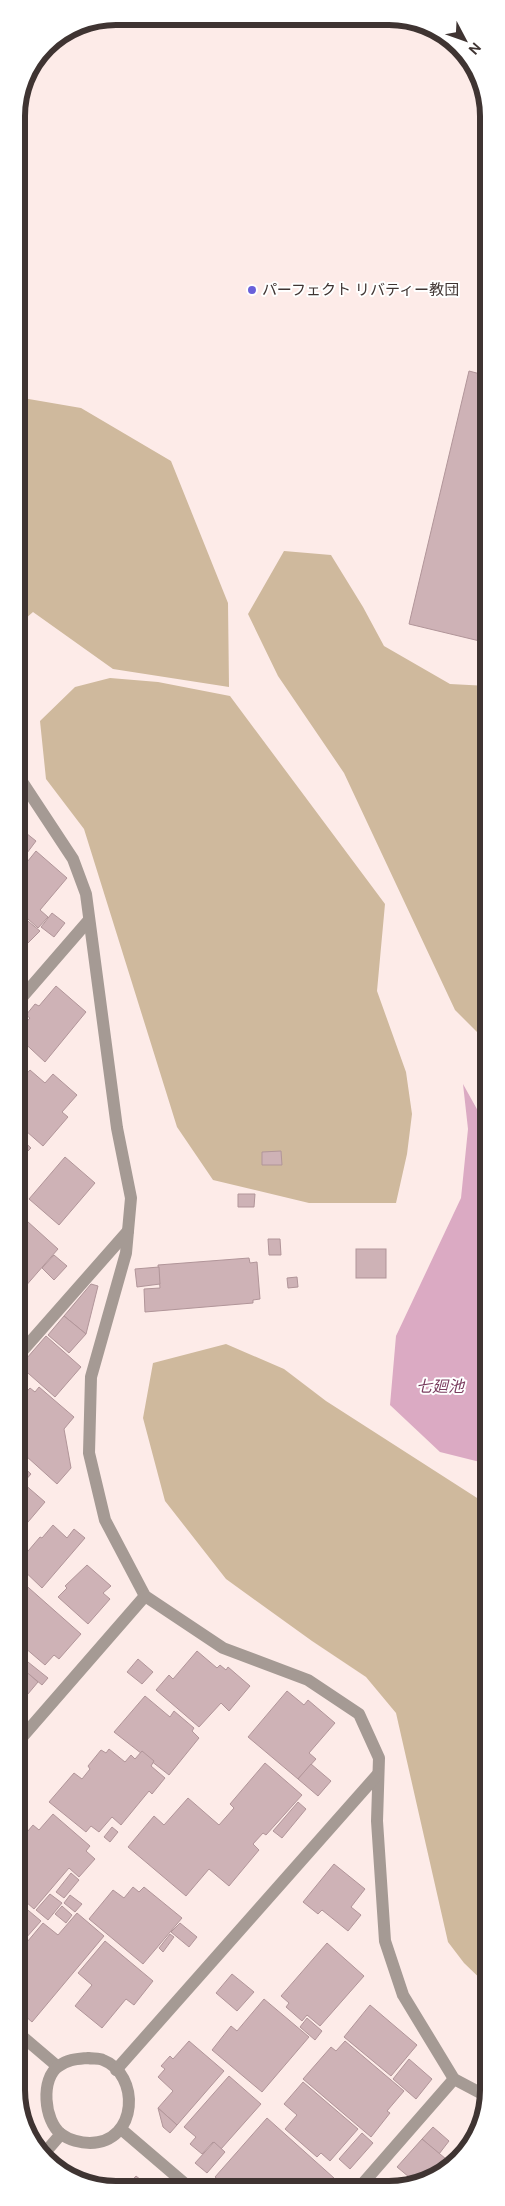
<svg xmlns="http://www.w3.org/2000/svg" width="505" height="2206" font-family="'DM Sans','Noto Sans JP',sans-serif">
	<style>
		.green { fill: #cfb99d }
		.water { fill: #dbaac3 }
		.building { fill: #ceb2b6; stroke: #b19599 }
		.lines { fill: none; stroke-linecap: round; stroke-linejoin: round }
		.minor { stroke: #a59a94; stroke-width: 12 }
		.poi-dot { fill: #6960da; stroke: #fff; stroke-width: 2 }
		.labels { text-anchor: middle; stroke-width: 4; stroke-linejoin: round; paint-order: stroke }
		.poi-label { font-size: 15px; fill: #3f3432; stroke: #fff; text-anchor: start }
		.water-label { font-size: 16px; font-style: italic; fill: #7b3e60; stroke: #fff }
		.rim { fill: none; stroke: #3f3432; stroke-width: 6 }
	</style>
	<rect width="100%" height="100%" fill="#fdebe8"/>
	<g class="green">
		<polygon points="17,397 81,408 171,461 228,603 229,687 113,669 33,612 17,626"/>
		<polygon points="284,551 331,555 363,607 384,646 450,684 488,686 488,1043 455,1010 344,773 278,676 248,614"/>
		<polygon points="110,678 158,682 230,696 385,904 377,991 406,1072 412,1114 407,1154 396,1203 309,1203 213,1180 177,1127 84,829 46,779 40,721 75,687"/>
		<polygon points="226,1344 284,1369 326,1401 488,1505 489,1987 464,1963 448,1942 396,1713 366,1677 312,1641 226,1579 165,1501 143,1418 153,1363"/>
	</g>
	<polygon class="water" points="463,1084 488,1129 488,1464 440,1452 390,1405 396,1336 461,1198 468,1129"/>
	<g class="building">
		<polygon points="469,371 488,376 488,643 409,624"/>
		<polygon points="17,811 26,820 17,831"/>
		<polygon points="21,829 36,841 27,853 17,844 17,835"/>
		<polygon points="36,851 67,878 40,910 48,917 38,928 17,909 17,870 19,872"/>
		<polygon points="17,912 40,931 17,954"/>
		<polygon points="52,913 65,923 54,937 41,927"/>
		<polygon points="56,986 86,1012 45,1062 17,1036 17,1032 30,1018 26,1015 35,1004 39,1006"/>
		<polygon points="17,1043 26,1050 17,1061"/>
		<polygon points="30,1070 45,1083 53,1074 77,1095 62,1112 68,1117 43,1146 17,1123 17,1082 18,1083"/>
		<polygon points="17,1135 31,1148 17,1162"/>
		<polygon points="281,1151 282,1165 262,1165 262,1152"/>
		<polygon points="65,1157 95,1183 59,1225 29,1199"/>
		<polygon points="238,1194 255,1194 254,1207 238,1207"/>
		<polygon points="17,1212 58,1249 17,1296"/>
		<polygon points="268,1239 280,1239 281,1255 269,1255"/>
		<rect x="356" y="1249" width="30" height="29"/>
		<polygon points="54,1255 67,1266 54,1280 42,1268"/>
		<polygon points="249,1258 250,1263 257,1262 260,1299 253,1300 253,1303 145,1312 144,1289 160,1288 158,1265"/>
		<polygon points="159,1267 160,1284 137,1287 135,1269"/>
		<polygon points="297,1277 298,1287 288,1288 287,1278"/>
		<polygon points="91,1284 98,1286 86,1334 64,1316"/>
		<polygon points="64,1316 86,1334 69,1353 48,1335"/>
		<polygon points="46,1336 81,1367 55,1397 20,1366"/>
		<polygon points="39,1387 74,1417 64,1429 71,1468 57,1484 26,1456 22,1461 17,1457 17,1402 30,1388 35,1392"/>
		<polygon points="17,1461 31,1474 23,1483 45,1502 17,1535"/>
		<polygon points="53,1525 67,1538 74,1529 85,1538 42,1588 17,1564 40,1537 42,1538"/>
		<polygon points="87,1565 111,1586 103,1593 110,1599 88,1624 58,1597 67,1588 65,1586"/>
		<polygon points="21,1581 81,1634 59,1659 54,1655 45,1665 17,1641 17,1586"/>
		<polygon points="197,1651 217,1668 220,1665 226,1670 228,1667 250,1686 229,1711 221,1703 199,1727 156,1690 169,1675 173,1679"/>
		<polygon points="17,1653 28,1662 23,1669 38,1682 17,1707"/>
		<polygon points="138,1659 153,1672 142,1684 127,1672"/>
		<polygon points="28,1662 48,1678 42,1685 23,1669"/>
		<polygon points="287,1691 304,1705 308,1700 335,1723 309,1753 316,1759 298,1779 248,1737"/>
		<polygon points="145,1696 170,1717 174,1711 194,1728 192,1731 199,1738 169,1775 114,1732"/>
		<polygon points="109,1749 125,1762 131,1755 135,1759 142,1751 154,1761 151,1766 165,1778 152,1794 149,1791 121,1825 112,1817 99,1832 91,1826 86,1832 49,1802 74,1773 82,1779 90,1769 88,1766 101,1750 106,1753"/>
		<polygon points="265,1763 302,1795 266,1835 263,1833 253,1844 259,1850 229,1886 209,1869 186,1896 128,1847 154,1816 164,1825 188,1798 219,1825 234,1808 230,1804"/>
		<polygon points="311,1764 331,1781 318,1796 298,1779"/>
		<polygon points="298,1802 306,1809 282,1838 273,1831"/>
		<polygon points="53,1814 90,1846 86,1851 95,1859 79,1877 69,1868 34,1909 17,1894 17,1844 33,1825 39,1830"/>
		<polygon points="112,1827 118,1832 110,1842 104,1837"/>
		<polygon points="334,1864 365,1889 351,1907 361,1915 348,1931 322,1910 318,1914 303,1902"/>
		<polygon points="71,1873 79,1880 64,1898 56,1892"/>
		<polygon points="133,1887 139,1892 144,1887 182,1918 143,1964 89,1919 113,1890 124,1898"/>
		<polygon points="50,1894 62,1903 48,1920 36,1910"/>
		<polygon points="70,1895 82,1904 75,1912 64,1903"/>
		<polygon points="17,1901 41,1921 17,1948"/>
		<polygon points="62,1906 72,1915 66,1923 55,1914"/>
		<polygon points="77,1913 104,1936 32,2022 17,2009 17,1998 24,1989 17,1983 17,1954 43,1923 58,1935"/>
		<polygon points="180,1923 197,1937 189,1947 171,1932"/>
		<polygon points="170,1934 174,1937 163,1952 159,1948"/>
		<polygon points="105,1941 153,1981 134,2005 126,1999 102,2028 75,2006 92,1985 78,1973"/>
		<polygon points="327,1943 364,1976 320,2026 307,2015 302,2021 286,2007 289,2003 281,1996"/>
		<polygon points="232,1974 254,1992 237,2011 216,1993"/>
		<polygon points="264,1999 309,2037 262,2092 212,2050 231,2026 237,2031"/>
		<polygon points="370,2005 417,2045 391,2076 344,2037"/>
		<polygon points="307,2018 322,2031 315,2040 300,2027"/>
		<polygon points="189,2041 224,2071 177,2125 158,2108 173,2091 158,2077 165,2069 161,2066 170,2056 173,2059"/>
		<polygon points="345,2041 404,2091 387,2111 390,2113 371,2137 303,2079 331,2047 336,2051"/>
		<polygon points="409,2059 432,2079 416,2099 393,2079"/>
		<polygon points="229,2076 261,2104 221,2149 213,2142 202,2154 190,2144 196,2137 184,2127"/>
		<polygon points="303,2082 358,2129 330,2161 321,2153 317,2157 285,2129 297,2115 284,2104"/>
		<polygon points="158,2108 177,2125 170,2133 163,2127"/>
		<polygon points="267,2118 334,2178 325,2189 228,2188 215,2177"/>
		<polygon points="433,2127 449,2141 439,2154 422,2139"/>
		<polygon points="481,2128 460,2160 458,2161 455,2158"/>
		<polygon points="362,2133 373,2143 350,2169 339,2159"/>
		<polygon points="422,2139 452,2164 415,2182 397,2167"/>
		<polygon points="214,2142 225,2152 207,2173 195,2163"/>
		<polygon points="136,2176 151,2188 125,2188"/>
	</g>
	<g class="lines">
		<g class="minor">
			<polyline points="17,774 73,859 86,894 117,1128 131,1198 126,1253 91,1377 89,1453 105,1520 145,1596 223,1648 308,1680 359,1714 379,1758 377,1821 385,1941 403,1995 454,2079 488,2097"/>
			<polyline points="17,1003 89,920"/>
			<polyline points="17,1357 128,1231"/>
			<polyline points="17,1743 145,1596"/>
			<polyline points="17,2032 57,2066"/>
			<path d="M88,2058C93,2059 99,2058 103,2060C140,2074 139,2142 90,2143C81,2143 69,2140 61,2134C44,2121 40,2078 59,2066C68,2059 78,2059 88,2058Z"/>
			<polyline points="116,2070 378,1774"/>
			<polyline points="121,2129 190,2188"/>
			<polyline points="42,2156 61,2134"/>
			<polyline points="358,2189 454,2079"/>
		</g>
	</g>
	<circle class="poi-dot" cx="252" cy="290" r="5"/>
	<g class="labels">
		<g class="poi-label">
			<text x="262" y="295">パーフェクト リバティー教団</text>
		</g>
		<g class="water-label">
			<text x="440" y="1392">七廻池</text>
		</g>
	</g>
	<path d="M0 0H505V2206H0ZM116 25H389A91 91 0 0 1 480 116V2090A91 91 0 0 1 389 2181H116A91 91 0 0 1 25 2090V116A91 91 0 0 1 116 25Z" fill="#fff" fill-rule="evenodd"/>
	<path class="rim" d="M116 25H389A91 91 0 0 1 480 116V2090A91 91 0 0 1 389 2181H116A91 91 0 0 1 25 2090V116A91 91 0 0 1 116 25Z"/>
	<g transform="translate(465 40) rotate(131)" stroke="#ffffff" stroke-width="4" paint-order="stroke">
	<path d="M0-4L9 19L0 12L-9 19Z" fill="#3f3432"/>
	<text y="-8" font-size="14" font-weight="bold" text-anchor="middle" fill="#3f3432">N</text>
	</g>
</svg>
